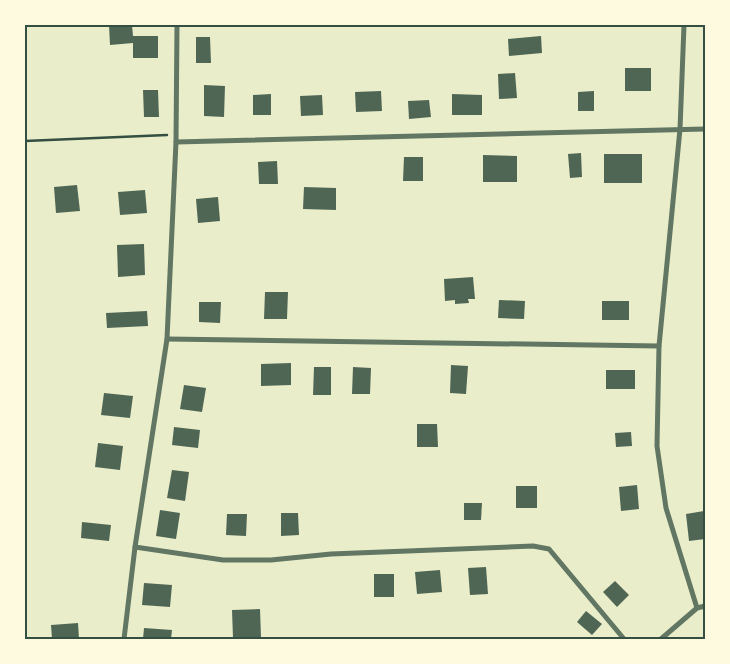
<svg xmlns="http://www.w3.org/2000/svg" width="730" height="664" font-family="'Noto Sans',sans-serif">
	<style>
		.building { fill: #4f6655 }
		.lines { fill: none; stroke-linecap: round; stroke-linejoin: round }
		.path { stroke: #344e41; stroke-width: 2.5 }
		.minor { stroke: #617663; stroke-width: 5 }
		.neatline { fill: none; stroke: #344e41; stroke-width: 2 }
	</style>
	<rect width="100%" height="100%" fill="#e9edc9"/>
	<g class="building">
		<polygon points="109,25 132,25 133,36 158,36 158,58 133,58 133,43 110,45"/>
		<polygon points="541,36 542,53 509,56 508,39"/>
		<polygon points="196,37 210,37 211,63 196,63"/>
		<rect x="625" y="68" width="26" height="23"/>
		<polygon points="515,73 517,98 499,99 498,74"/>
		<polygon points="204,85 225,86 224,117 204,116"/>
		<polygon points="143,90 158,90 159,117 144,117"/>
		<polygon points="381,91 382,111 356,112 355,92"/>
		<polygon points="594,91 594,111 578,111 578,92"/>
		<polygon points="271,94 271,115 253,115 253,95"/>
		<polygon points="452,94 482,95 482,115 452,115"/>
		<polygon points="322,95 323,115 301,116 300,96"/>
		<polygon points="429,100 431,117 409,119 408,101"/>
		<polygon points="581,153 582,177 570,178 568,154"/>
		<rect x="604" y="154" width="38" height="29"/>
		<polygon points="483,155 517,156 517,182 483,182"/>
		<polygon points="404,157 423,157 423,181 403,181"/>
		<polygon points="277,161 278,184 259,184 258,162"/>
		<polygon points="77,185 80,211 56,213 54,187"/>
		<polygon points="304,187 336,188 336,210 303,209"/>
		<polygon points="145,190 147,213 120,215 118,192"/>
		<polygon points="218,197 220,221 198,223 196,199"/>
		<polygon points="144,244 145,275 118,277 117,245"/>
		<polygon points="473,277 475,299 468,299 469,303 455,304 455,300 445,301 444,279"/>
		<polygon points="265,292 288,292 287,319 264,319"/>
		<polygon points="499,300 525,301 524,319 498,318"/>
		<rect x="602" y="301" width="27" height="19"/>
		<polygon points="199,302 221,302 220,323 199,322"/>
		<polygon points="147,311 148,326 107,328 106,313"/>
		<polygon points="291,363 291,385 261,386 261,364"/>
		<polygon points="451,365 468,366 466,394 450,393"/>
		<polygon points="314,367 331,367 331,395 313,395"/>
		<polygon points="353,367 371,368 370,394 352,394"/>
		<rect x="606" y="370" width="29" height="19"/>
		<polygon points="184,385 206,388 202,412 180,409"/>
		<polygon points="104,393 133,396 130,418 101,415"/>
		<polygon points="417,424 437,424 438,447 417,447"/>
		<polygon points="174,427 200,430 198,448 172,445"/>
		<polygon points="631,432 632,446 616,447 615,433"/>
		<polygon points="98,443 123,446 120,470 95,467"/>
		<polygon points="172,470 189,472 185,501 167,498"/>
		<polygon points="637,485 639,509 621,511 619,487"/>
		<rect x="516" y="486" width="21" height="22"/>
		<polygon points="464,503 482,503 481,520 464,520"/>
		<polygon points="160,510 180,513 176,539 156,536"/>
		<polygon points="704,511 705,539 689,541 686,514"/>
		<polygon points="281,513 298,513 299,535 281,536"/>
		<polygon points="227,514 247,514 246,536 226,535"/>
		<polygon points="82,522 111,525 109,541 81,538"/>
		<polygon points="486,567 488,594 470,595 468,568"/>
		<polygon points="440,570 442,592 417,594 415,572"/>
		<rect x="374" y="574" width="20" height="23"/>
		<polygon points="615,581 629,595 617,607 603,592"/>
		<polygon points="144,583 172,585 170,607 142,605"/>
		<polygon points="260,609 261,637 233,638 232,610"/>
		<polygon points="586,611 602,624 592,635 577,622"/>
		<polygon points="78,623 79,639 52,639 51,625"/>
		<polygon points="144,628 172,630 171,639 143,639"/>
	</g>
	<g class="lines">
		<polyline class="path" points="25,141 167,135"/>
		<g class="minor">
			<polyline points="684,25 680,129 659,346 657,446 666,508 697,608"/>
			<polyline points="176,142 705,129"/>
			<polyline points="167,339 659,346"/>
			<polyline points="135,547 223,560 271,560 331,554 533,546 549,549 624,639"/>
			<polyline points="124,639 135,547 167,339 176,142 177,25"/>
			<polyline points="661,639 697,608 705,606"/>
		</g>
	</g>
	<rect width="730" height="664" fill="none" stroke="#fefae0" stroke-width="52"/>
	<rect x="26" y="26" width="678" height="612" class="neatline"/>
</svg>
